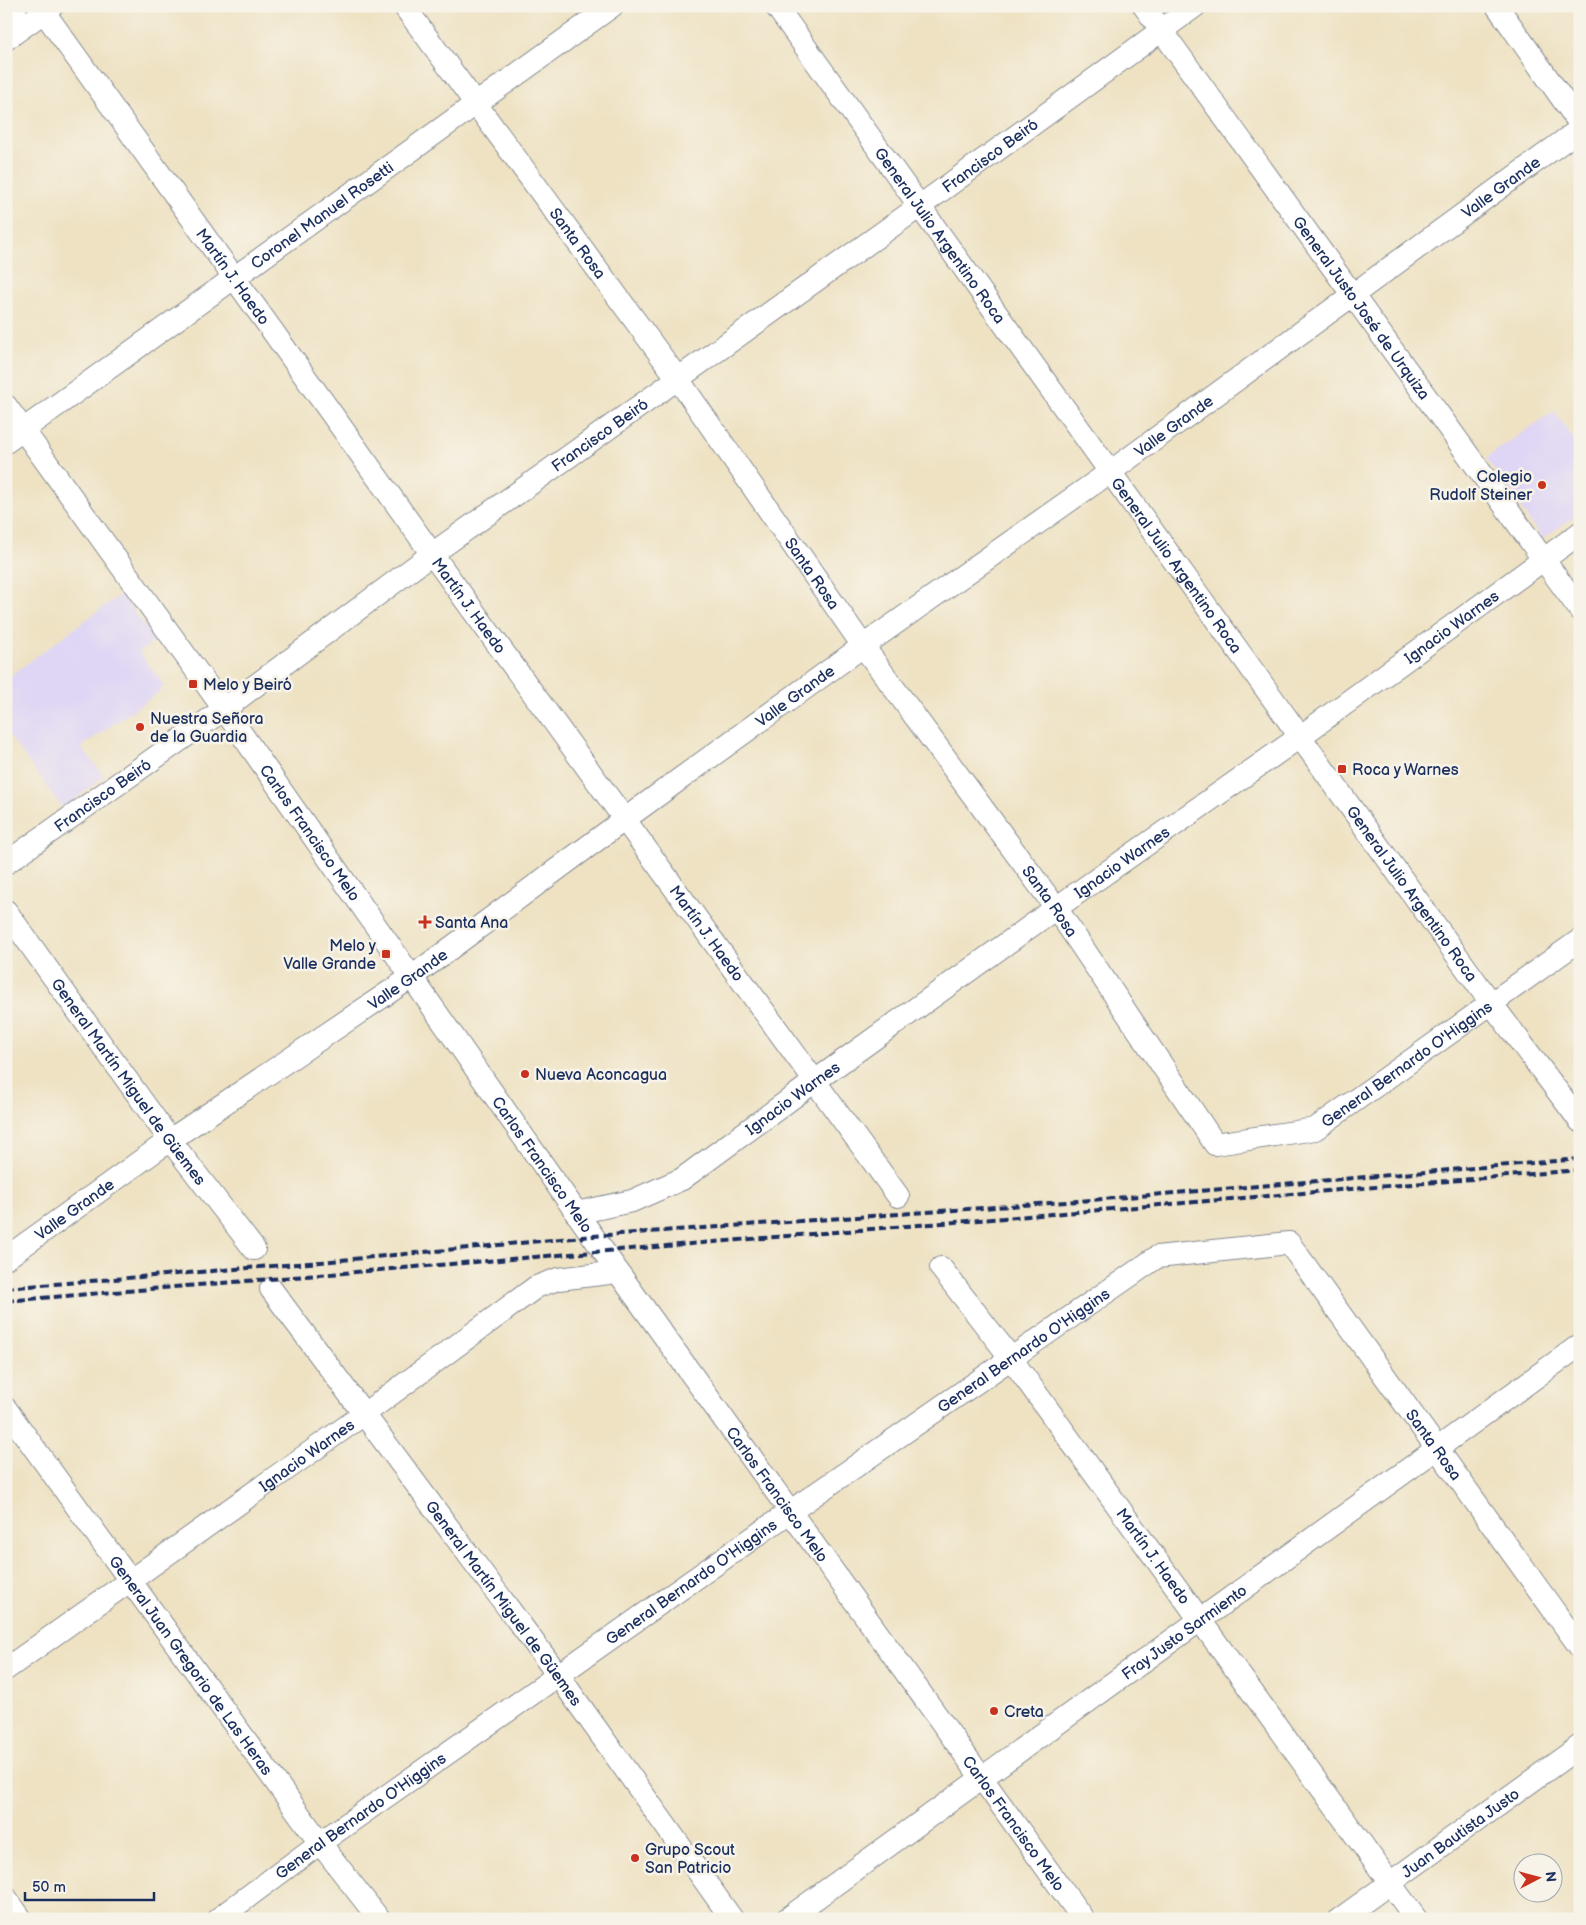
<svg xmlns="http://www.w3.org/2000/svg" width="1586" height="1925" font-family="'Balsamiq Sans',sans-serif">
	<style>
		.built { fill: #dfd5f5 }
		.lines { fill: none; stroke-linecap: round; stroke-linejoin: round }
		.minor-casing { stroke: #848890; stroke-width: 24 }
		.highway-casing { stroke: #848890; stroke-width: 29 }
		.minor { stroke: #fff; stroke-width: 22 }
		.highway { stroke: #fff; stroke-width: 28 }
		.rail { stroke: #1b2f5e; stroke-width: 4; stroke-dasharray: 8 4; stroke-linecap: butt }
		.poi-dot { fill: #c8321e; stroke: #f7f3e8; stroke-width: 2 }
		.labels { text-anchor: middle; stroke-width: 5; stroke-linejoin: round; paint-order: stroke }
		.street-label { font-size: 16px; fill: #1b2f5e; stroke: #f7f3e8 }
		.poi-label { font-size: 16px; fill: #1b2f5e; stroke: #f7f3e8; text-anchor: start }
	</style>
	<rect width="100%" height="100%" fill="#f7f3e8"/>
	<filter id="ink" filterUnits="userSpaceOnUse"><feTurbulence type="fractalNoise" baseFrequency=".02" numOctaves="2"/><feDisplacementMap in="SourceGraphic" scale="10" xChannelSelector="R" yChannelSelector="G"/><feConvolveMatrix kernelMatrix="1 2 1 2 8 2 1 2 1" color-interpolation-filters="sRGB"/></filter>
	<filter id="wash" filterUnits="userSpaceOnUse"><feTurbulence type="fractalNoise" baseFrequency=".0096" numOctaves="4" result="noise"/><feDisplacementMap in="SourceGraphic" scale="20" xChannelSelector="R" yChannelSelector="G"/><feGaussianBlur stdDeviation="1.12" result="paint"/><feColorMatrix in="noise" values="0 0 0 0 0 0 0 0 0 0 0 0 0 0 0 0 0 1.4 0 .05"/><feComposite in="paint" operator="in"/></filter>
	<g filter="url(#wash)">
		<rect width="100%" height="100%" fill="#eee2c3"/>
		<g class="built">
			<polygon points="1554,411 1580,449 1580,513 1542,539 1486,458"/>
			<polygon points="121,594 155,640 139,652 164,685 159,692 81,747 104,776 63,809 6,731 6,679"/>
		</g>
	</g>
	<g filter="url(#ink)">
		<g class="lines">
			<defs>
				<g id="minor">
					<path id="s1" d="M404,6L678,379L863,646L1056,908L1215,1144L1315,1129L1580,940"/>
					<path id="s2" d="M776,6L1491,1003L1580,1121"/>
					<path id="s3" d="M1144,6L1580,610"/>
					<polyline points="1497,6 1580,124"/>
					<path id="s4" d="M44,12L432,554L898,1196"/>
					<polyline points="6,39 52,6"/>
					<path id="s5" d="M6,406L224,709L618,1272L1083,1919"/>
					<path id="s6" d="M6,442L612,6"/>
					<path id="s7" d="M6,863L224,709L432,554L920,206L1195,6"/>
					<path id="s8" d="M6,911L170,1140L254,1249"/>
					<path id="s9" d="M576,1213L632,1201L682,1179L815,1081L1056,908L1301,736L1580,533"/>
					<path id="s10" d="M6,1258L170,1140L413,976L625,819L863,646L1110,472L1580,129"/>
					<path id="s11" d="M941,1268L1010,1357L1416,1919"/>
					<path id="s12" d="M271,1289L558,1675L732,1919"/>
					<path id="s13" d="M6,1409L320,1843L379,1919"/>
					<path id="s14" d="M6,1669L364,1414L536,1287L558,1279L618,1272"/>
					<polyline points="6,1898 21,1919"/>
					<path id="s15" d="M218,1919L320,1843L791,1511L1157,1257L1289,1243L1580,1647"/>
					<path id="s16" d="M787,1919L1580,1345"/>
					<path id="s17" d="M1340,1919L1580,1746"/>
				</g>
				<polyline id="highway" points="6,11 13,6"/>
			</defs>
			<use href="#minor" class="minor-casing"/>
			<use href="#highway" class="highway-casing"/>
			<use href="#minor" class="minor"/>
			<use href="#highway" class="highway"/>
			<g class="rail">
				<polyline points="6,1288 321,1262 593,1236 1079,1201 1580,1159"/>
				<polyline points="6,1301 1580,1170"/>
			</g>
		</g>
	</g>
	<g class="poi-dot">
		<circle cx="1542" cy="485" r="5"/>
		<rect x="188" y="679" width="10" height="10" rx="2.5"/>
		<circle cx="140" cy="727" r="5"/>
		<rect x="1337" y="764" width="10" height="10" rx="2.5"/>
		<path d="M422.5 914.5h5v5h5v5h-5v5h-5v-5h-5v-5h5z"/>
		<rect x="381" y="949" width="10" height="10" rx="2.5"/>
		<circle cx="525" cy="1074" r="5"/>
		<circle cx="994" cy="1711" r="5"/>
		<circle cx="635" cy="1858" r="5"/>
	</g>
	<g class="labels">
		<g class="street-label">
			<text dy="6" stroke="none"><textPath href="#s7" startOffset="1212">Francisco Beiró</textPath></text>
			<text dy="6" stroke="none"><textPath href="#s10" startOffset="1839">Valle Grande</textPath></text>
			<text dy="6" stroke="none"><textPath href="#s6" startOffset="389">Coronel Manuel Rosetti</textPath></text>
			<text dy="6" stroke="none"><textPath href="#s2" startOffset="282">General Julio Argentino Roca</textPath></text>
			<text dy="6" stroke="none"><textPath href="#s1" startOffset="294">Santa Rosa</textPath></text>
			<text dy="6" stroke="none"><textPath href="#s4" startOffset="325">Martín J. Haedo</textPath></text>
			<text dy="6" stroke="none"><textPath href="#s3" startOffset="372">General Justo José de Urquiza</textPath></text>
			<text dy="6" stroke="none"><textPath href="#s10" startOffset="1434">Valle Grande</textPath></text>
			<text dy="6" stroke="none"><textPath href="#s7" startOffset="732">Francisco Beiró</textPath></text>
			<text dy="6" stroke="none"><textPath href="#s2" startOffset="688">General Julio Argentino Roca</textPath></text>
			<text dy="6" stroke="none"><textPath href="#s1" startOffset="699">Santa Rosa</textPath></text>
			<text dy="6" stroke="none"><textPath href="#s4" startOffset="730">Martín J. Haedo</textPath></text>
			<text dy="6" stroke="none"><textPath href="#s9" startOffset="1059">Ignacio Warnes</textPath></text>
			<text dy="6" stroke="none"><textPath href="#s10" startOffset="969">Valle Grande</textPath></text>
			<text dy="6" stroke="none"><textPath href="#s7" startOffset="118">Francisco Beiró</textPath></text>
			<text dy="6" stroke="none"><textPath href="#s5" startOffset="524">Carlos Francisco Melo</textPath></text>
			<text dy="6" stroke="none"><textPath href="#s9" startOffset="654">Ignacio Warnes</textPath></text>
			<text dy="6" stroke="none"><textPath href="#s2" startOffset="1092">General Julio Argentino Roca</textPath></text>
			<text dy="6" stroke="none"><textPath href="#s1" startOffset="1104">Santa Rosa</textPath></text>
			<text dy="6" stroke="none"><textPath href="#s4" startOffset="1135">Martín J. Haedo</textPath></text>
			<text dy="6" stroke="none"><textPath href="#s10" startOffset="489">Valle Grande</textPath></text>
			<text dy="6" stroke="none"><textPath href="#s1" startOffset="1611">General Bernardo O'Higgins</textPath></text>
			<text dy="6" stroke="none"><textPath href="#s8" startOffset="210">General Martín Miguel de Güemes</textPath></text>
			<text dy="6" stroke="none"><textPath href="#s9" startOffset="249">Ignacio Warnes</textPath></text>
			<text dy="6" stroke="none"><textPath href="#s5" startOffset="929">Carlos Francisco Melo</textPath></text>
			<text dy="6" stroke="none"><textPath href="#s10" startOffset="84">Valle Grande</textPath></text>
			<text dy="6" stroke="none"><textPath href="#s15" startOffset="986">General Bernardo O'Higgins</textPath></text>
			<text dy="6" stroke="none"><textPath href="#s15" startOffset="1530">Santa Rosa</textPath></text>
			<text dy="6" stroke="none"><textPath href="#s14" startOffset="369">Ignacio Warnes</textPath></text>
			<text dy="6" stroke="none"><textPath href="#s5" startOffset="1334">Carlos Francisco Melo</textPath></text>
			<text dy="6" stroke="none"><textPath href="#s11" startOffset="358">Martín J. Haedo</textPath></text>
			<text dy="6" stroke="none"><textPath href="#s15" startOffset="581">General Bernardo O'Higgins</textPath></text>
			<text dy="6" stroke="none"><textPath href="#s12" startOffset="391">General Martín Miguel de Güemes</textPath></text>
			<text dy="6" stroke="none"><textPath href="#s16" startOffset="490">Fray Justo Sarmiento</textPath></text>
			<text dy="6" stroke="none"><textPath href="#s13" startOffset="316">General Juan Gregorio de Las Heras</textPath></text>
			<text dy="6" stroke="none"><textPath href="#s15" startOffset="176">General Bernardo O'Higgins</textPath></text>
			<text dy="6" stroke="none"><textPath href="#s5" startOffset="1739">Carlos Francisco Melo</textPath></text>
			<text dy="6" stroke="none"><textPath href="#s17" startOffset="148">Juan Bautista Justo</textPath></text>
		</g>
		<g class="poi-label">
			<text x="1532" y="482" text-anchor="end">Colegio<tspan x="1532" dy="18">Rudolf Steiner</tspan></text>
			<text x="203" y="690">Melo y Beiró</text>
			<text x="150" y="724">Nuestra Señora<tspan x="150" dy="18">de la Guardia</tspan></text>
			<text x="1352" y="775">Roca y Warnes</text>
			<text x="435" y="928">Santa Ana</text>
			<text x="376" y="951" text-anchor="end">Melo y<tspan x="376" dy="18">Valle Grande</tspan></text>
			<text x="535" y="1080">Nueva Aconcagua</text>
			<text x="1004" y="1717">Creta</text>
			<text x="645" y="1855">Grupo Scout<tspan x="645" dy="18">San Patricio</tspan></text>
		</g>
	</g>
	<rect width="1586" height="1925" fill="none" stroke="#f7f3e8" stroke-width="25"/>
	<g transform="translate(1538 1878) rotate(84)"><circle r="24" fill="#f7f3e8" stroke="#9fa5b1"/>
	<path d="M0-4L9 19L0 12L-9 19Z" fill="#c8321e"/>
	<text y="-8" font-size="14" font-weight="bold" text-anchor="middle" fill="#1b2f5e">N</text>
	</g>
	<path d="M25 1892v8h129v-8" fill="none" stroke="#1b2f5e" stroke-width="2.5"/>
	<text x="32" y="1892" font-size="15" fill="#1b2f5e" stroke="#f7f3e8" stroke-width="4" paint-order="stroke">50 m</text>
</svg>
